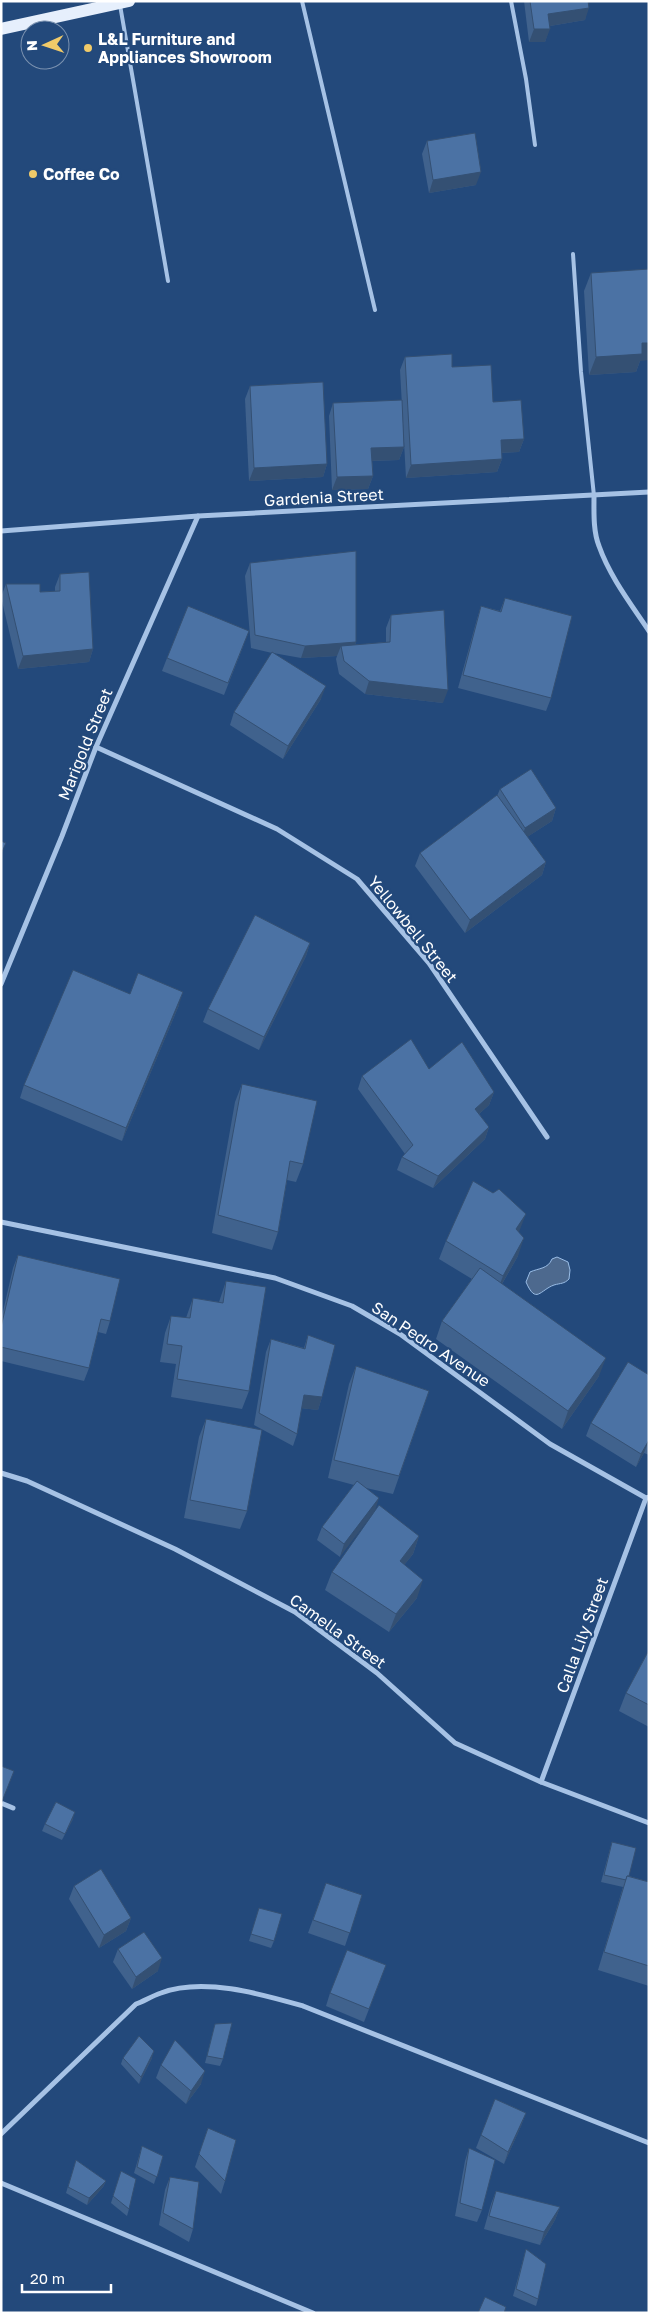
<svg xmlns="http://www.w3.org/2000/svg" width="650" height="2314" font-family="'Golos Text',sans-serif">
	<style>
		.water { fill: #4d698e; stroke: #9abde6 }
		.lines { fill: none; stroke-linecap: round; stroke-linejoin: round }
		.service { stroke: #a6c2e5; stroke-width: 4 }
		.minor { stroke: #a6c2e5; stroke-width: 5 }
		.primary { stroke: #e6effc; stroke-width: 12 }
		.wall { fill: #40628d }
		.shaded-wall { fill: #345073 }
		.building { fill: #4b72a4; stroke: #345073 }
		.poi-dot { fill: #f0ca69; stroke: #23497b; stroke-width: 2 }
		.labels { text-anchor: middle; stroke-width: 4.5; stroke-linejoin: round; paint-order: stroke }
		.poi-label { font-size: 16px; font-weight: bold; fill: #fff; stroke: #23497b; text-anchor: start }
		.street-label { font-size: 16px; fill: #fff; stroke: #23497b }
	</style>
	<rect width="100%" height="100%" fill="#23497b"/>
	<path class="water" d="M557,1257L568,1262L570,1270L569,1279C564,1284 561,1283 554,1285C540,1290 536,1305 526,1282L530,1272C539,1268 548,1269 552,1259Z"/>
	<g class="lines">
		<g class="service">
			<polyline points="302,1 375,310"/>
			<polyline points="511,1 526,79 535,145"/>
			<polyline points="120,5 168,281"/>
			<polyline points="573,254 581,372 594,496"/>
		</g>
		<g class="minor">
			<path d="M594,496C594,512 593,531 599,546C610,577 631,604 649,631"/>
			<polyline points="1,531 198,516 649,492"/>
			<polyline points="96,747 277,829 357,879 429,963 547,1137"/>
			<polyline points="1,984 62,836 96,747 198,516"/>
			<polyline points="1,1222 275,1278 352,1306 400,1334 550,1444 646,1498 649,1497"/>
			<polyline points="1,1473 27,1481 175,1549 295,1612 377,1673 455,1743 541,1782 649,1823"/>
			<polyline points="541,1782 646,1498"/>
			<polyline points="1,1803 13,1808"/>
			<path d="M1,2134L136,2004C144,2001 152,1996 161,1993C203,1977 261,1994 303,2006L649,2143"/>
			<polyline points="1,2183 313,2313"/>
		</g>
		<polyline class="primary" points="1,29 129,1"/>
	</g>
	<g class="wall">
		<polygon points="524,1 588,1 585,20 550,26 545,42 529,42"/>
		<polygon points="427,141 476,185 429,193 422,154"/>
		<polygon points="591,273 640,361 636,372 589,375 584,291"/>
		<polygon points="405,357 452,367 493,402 524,439 519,452 501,453 502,459 497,472 406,478 400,370"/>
		<polygon points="250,386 327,464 323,477 249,481 245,399"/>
		<polygon points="333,403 404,447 399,460 372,461 373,476 368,489 332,490 329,416"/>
		<polygon points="250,563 356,642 355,645 386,642 386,628 391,615 443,703 365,694 339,674 336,659 337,656 301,658 273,653 321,699 283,759 230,725 234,712 272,653 251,648 245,576"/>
		<polygon points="60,574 93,649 89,662 18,669 1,597 6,584 40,592 55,591 55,587"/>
		<polygon points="505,598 551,698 546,711 458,688 477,619 481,606 500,611"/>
		<polygon points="244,644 224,695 162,671 167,658"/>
		<polygon points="500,789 556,808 552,821 527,837 546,862 542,875 465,933 415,866 420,853 497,796"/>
		<polygon points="310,943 306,956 259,1050 203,1022 208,1009"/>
		<polygon points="130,994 179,1005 122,1141 20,1098 24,1085"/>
		<polygon points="429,1069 494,1092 489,1105 479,1114 489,1127 485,1139 433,1188 397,1170 402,1157 405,1154 358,1089 362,1076"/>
		<polygon points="242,1084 303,1164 296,1182 287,1180 278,1232 272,1250 212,1233 235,1102"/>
		<polygon points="519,1232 518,1256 502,1284 599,1376 562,1429 436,1339 442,1321 472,1279 439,1259 446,1241"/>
		<polygon points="18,1255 110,1321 106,1334 98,1332 89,1368 84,1381 1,1361 1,1320 13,1268"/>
		<polygon points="226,1281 249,1391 242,1409 171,1397 176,1364 160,1362 165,1333 171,1316 186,1318 193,1298 219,1302"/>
		<polygon points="308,1335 322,1397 318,1410 301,1408 297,1434 293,1446 254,1425 266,1352 271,1339 304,1348"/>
		<polygon points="356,1366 429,1391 393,1494 366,1488 340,1557 317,1540 322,1527 354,1485 328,1478 349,1384"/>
		<polygon points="649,1375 649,1455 644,1453 636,1467 586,1436 591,1423"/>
		<polygon points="206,1419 247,1511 240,1529 184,1518 199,1437"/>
		<polygon points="419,1536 413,1554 404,1565 417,1598 389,1632 325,1590 332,1572"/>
		<polygon points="649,1650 649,1727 619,1711 626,1693"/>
		<polygon points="73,1819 62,1840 42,1831 45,1824"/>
		<polygon points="612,1842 629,1876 649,1882 649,1986 598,1970 623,1887 601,1882 610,1849"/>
		<polygon points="326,1883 362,1895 345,1946 308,1933"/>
		<polygon points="74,1886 131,1918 126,1931 99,1948 69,1899"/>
		<polygon points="259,1908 274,1941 271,1948 249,1941"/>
		<polygon points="118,1949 158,1971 132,1989 113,1962"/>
		<polygon points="381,1978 364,2022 326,2006 330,1993"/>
		<polygon points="215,2024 223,2059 220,2066 205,2063"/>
		<polygon points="123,2058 152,2058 139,2084 121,2064"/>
		<polygon points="161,2065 201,2084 186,2104 156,2078"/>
		<polygon points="495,2099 526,2113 521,2126 504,2164 476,2148"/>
		<polygon points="208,2128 225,2181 221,2194 195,2167"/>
		<polygon points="142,2146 163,2156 154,2184 134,2173"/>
		<polygon points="469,2148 482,2210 477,2222 455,2216 465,2161"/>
		<polygon points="76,2160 106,2181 103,2187 87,2205 66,2193"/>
		<polygon points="121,2171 129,2209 127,2216 111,2203"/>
		<polygon points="170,2177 193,2229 189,2242 159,2225 165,2190"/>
		<polygon points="496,2191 560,2207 555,2220 540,2245 484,2229 491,2204"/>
		<polygon points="526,2249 538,2299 536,2306 513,2296"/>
	</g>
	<g class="shaded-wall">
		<polygon points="589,8 585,20 544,27 548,14"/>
		<polygon points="534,29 550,29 545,42 529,42"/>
		<polygon points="481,172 476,185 429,193 433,180"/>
		<polygon points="642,343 649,343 649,360 640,361 636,372 589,375 596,357"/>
		<polygon points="524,439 519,452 496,453 501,440"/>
		<polygon points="404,447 399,460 367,461 371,448"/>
		<polygon points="502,459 497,472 406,478 411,465"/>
		<polygon points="327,464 323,477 249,481 254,468"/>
		<polygon points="373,476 368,489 332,490 337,477"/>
		<polygon points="356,642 352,655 341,646 337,656 301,658 305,646"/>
		<polygon points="93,649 89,662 18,669 23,656"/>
		<polygon points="369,681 448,690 443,703 365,694"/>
		<polygon points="326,686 321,699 283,759 288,746"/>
		<polygon points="556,808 552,821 521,841 525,828"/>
		<polygon points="546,862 542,875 465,933 470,920"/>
		<polygon points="310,943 306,956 259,1050 264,1037"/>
		<polygon points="183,992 179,1005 122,1141 126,1128"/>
		<polygon points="494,1092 489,1105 470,1122 475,1109"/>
		<polygon points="489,1127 485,1139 433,1188 438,1176"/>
		<polygon points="526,1214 519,1232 509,1247 516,1229"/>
		<polygon points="524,1238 518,1256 496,1294 503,1276"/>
		<polygon points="606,1358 599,1376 562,1429 568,1411"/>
		<polygon points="304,1395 322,1397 318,1410 299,1408"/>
		<polygon points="649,1440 644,1453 636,1467 641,1454"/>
		<polygon points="379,1498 375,1511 340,1557 344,1544"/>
		<polygon points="419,1536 413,1554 393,1579 400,1561"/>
		<polygon points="423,1580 417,1598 389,1632 396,1614"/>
		<polygon points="75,1812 73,1819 62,1840 65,1834"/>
		<polygon points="131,1918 126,1931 99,1948 104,1935"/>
		<polygon points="162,1958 158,1971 132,1989 136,1977"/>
		<polygon points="154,2051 152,2058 139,2084 141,2077"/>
		<polygon points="205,2071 201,2084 186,2104 191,2091"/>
		<polygon points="526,2113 521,2126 504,2164 508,2152"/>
		<polygon points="106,2181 103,2187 87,2205 89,2198"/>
		<polygon points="560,2207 555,2220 540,2245 544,2232"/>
	</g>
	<g class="building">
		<polygon points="530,1 588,1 589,8 548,14 550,29 534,29"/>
		<polygon points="475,133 481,172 433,180 427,141"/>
		<polygon points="649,269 649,343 642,343 642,354 596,357 591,273"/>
		<polygon points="452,354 452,367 491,365 493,402 521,400 524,439 501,440 502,459 411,465 405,357"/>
		<polygon points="323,382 327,464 254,468 250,386"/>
		<polygon points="402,400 404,447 371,448 373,476 337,477 333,403"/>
		<polygon points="356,551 356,642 305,646 255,635 250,563"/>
		<polygon points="89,572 93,649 23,656 6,584 40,584 40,592 60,591 60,574"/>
		<polygon points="505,598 572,616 551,698 463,675 481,606 501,612"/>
		<polygon points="188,606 249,631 228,683 167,658"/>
		<polygon points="444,610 448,690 369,681 344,661 341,646 390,642 391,615"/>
		<polygon points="272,652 326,686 288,746 234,712"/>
		<polygon points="531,769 556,808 525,828 500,789"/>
		<polygon points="497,795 546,862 470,920 420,853"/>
		<polygon points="1,841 6,843 1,854"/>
		<polygon points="255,915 310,943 264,1037 208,1009"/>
		<polygon points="73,970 130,994 138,973 183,992 126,1128 24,1085"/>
		<polygon points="411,1039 429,1069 462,1042 494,1092 475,1109 489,1127 438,1176 402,1157 413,1145 362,1076"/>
		<polygon points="242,1084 317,1101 303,1164 290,1161 278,1232 218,1215"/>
		<polygon points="473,1181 493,1193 499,1189 526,1214 516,1229 524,1238 503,1276 446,1241"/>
		<polygon points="18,1255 120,1279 110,1321 101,1319 89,1368 1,1347 1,1327"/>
		<polygon points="480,1268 606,1358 568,1411 442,1321"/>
		<polygon points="226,1281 266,1287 249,1391 177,1379 182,1346 167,1344 171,1316 190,1318 193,1298 223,1303"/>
		<polygon points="308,1335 335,1345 322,1397 304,1395 297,1434 259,1413 271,1339 305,1349"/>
		<polygon points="628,1362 649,1375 649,1440 641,1454 591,1423"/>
		<polygon points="356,1366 429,1391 399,1476 334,1460"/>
		<polygon points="206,1419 262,1430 247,1511 190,1500"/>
		<polygon points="357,1481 379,1498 344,1544 322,1527"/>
		<polygon points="379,1505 419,1536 400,1561 423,1580 396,1614 332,1572"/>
		<polygon points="649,1650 649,1705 626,1693"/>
		<polygon points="1,1766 14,1771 1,1804"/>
		<polygon points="56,1802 75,1812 65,1834 45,1824"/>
		<polygon points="612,1842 636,1848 629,1876 627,1876 626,1880 604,1875"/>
		<polygon points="101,1869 131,1918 104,1935 74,1886"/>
		<polygon points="627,1876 649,1882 649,1966 604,1952"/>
		<polygon points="326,1883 362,1895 350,1933 313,1920"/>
		<polygon points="259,1908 282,1914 274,1941 251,1934"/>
		<polygon points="144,1932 162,1958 136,1977 118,1949"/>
		<polygon points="347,1950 386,1965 369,2009 330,1993"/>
		<polygon points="232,2023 223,2059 207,2056 215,2024"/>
		<polygon points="139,2036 154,2051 141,2077 123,2058"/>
		<polygon points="175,2040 205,2071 191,2091 161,2065"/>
		<polygon points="495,2099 526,2113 508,2152 481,2135"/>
		<polygon points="208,2128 236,2140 225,2181 199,2154"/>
		<polygon points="142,2146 163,2156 157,2177 137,2167"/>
		<polygon points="469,2148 495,2160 482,2210 460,2203"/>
		<polygon points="76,2160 106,2181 89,2198 68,2187"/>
		<polygon points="121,2171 136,2179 129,2209 113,2196"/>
		<polygon points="170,2177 199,2182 193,2229 163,2213"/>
		<polygon points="496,2191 560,2207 544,2232 489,2216"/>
		<polygon points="526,2249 546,2264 538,2299 516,2289"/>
		<polygon points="485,2297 506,2307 504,2313 478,2313"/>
	</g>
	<g class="poi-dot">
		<circle cx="88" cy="48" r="5"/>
		<circle cx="33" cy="174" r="5"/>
	</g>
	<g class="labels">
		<g class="poi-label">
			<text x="98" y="45">L&amp;L Furniture and<tspan x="98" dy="18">Appliances Showroom</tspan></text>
			<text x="43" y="180">Coffee Co</text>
		</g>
		<g class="street-label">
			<text transform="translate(324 497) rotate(-3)" y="6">Gardenia Street</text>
			<text transform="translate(85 744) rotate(-68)" y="6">Marigold Street</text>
			<text transform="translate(413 929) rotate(51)" y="6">Yellowbell Street</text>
			<text transform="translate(431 1344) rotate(34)" y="6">San Pedro Avenue</text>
			<text transform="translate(338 1631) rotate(36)" y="6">Camella Street</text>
			<text transform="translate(582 1635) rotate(-70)" y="6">Calla Lily Street</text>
		</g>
	</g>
	<rect width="650" height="2314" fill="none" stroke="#ffffff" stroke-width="5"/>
	<g transform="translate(45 45) rotate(267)"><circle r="24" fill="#23497b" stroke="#7b92b0"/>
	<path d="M0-4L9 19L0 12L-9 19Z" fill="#f0ca69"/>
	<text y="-8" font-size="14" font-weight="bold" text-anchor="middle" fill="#ffffff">N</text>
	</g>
	<path d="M22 2284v8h89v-8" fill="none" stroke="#ffffff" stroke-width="2.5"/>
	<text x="30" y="2284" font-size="15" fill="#ffffff" stroke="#23497b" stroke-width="4" paint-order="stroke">20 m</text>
</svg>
